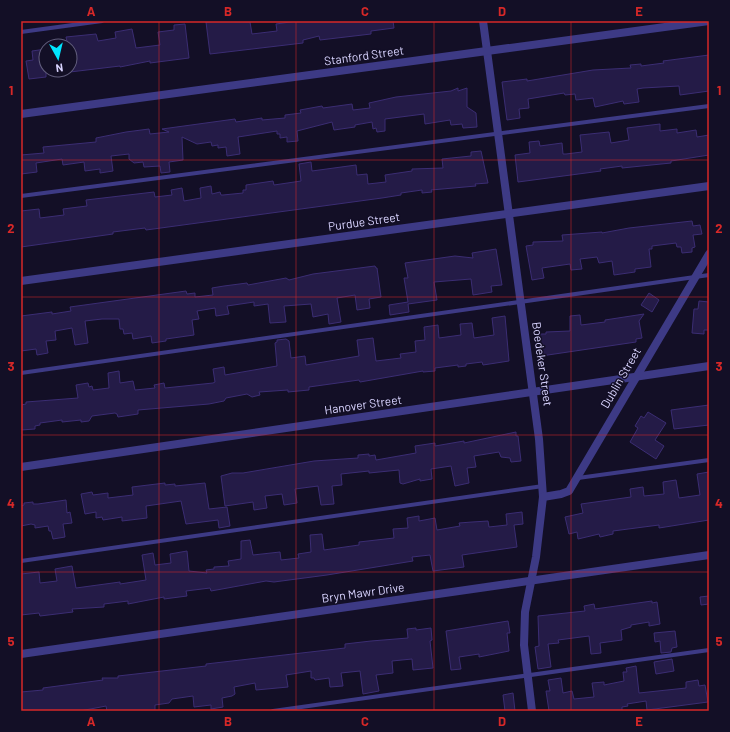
<svg xmlns="http://www.w3.org/2000/svg" width="730" height="732" font-family="Barlow,sans-serif">
	<style>
		.building { fill: #241b47; stroke: #3b2d73 }
		.lines { fill: none; stroke-linecap: round; stroke-linejoin: round }
		.service { stroke: #3d3a85; stroke-width: 4 }
		.minor { stroke: #3d3a85; stroke-width: 8 }
		.grid { fill: none; stroke: #d62828; stroke-width: 1; stroke-opacity: 0.55 }
		.labels { text-anchor: middle; stroke-width: 3; stroke-linejoin: round; paint-order: stroke }
		.street-label { font-size: 12px; fill: #d9d4ff; stroke: #130f26 }
		.neatline { fill: none; stroke: #d62828; stroke-width: 1.5 }
		.grid-label { font-size: 13px; text-anchor: middle; font-weight: bold; fill: #d62828 }
	</style>
	<rect width="100%" height="100%" fill="#130f26"/>
	<g class="building">
		<polygon points="217,21 250,22 252,34 277,31 276,24 297,21 393,21 394,28 371,31 371,34 320,40 319,36 303,40 303,43 210,54 206,22"/>
		<polygon points="185,24 189,58 150,63 150,61 120,67 120,66 70,72 70,46 68,46 66,37 96,34 98,41 116,38 115,32 132,29 136,48 160,45 158,32 174,30 174,25"/>
		<polygon points="46,49 46,77 29,79 26,61 33,60 32,51"/>
		<polygon points="709,55 709,91 680,95 679,86 643,88 637,89 639,102 624,104 623,101 595,107 593,98 576,100 575,94 565,95 564,93 528,99 529,108 519,109 520,118 507,120 502,82 527,79 527,81 593,70 631,68 630,65 641,64 641,66 664,63 663,61"/>
		<polygon points="458,88 458,91 467,88 467,107 476,113 477,127 463,128 462,124 451,125 450,120 425,124 424,114 385,119 385,131 377,132 376,128 373,129 372,122 355,125 355,127 334,130 332,122 297,131 298,141 287,142 287,137 280,138 280,134 277,134 277,131 238,137 240,154 227,156 226,147 218,148 218,145 212,146 211,142 197,144 182,137 183,160 169,162 170,172 161,173 160,166 144,167 143,162 134,163 129,159 129,154 111,156 113,171 100,173 100,169 85,171 84,162 63,165 62,159 36,163 37,172 21,174 21,155 44,153 43,147 96,142 96,138 126,132 149,129 150,134 169,132 162,129 235,119 236,122 262,118 262,120 285,118 285,115 301,113 300,110 322,106 323,108 352,104 353,110 370,108 369,103 396,97 451,91"/>
		<polygon points="660,124 660,131 677,129 677,133 696,130 697,137 709,135 709,155 671,161 671,163 622,168 622,166 600,169 601,171 518,182 515,155 530,153 529,142 539,141 540,146 562,143 563,154 566,154 582,152 580,135 609,132 611,143 629,140 627,128"/>
		<polygon points="481,151 488,183 475,184 476,186 431,190 432,192 422,193 422,190 401,193 401,195 382,198 146,230 145,228 113,232 113,234 21,247 21,211 39,209 40,218 64,215 63,209 87,206 86,200 154,192 155,197 172,195 171,190 182,188 184,201 201,198 200,188 211,186 212,194 220,192 221,195 223,195 243,193 243,190 246,190 246,185 273,181 274,185 301,181 299,164 311,162 312,171 356,165 357,175 367,174 368,184 386,182 385,175 412,171 412,169 443,168 442,159 471,156 471,152"/>
		<polygon points="692,221 693,226 700,225 702,234 693,235 695,247 692,248 692,252 682,253 681,247 677,247 676,243 652,246 652,249 649,249 651,267 635,269 635,272 614,275 612,261 599,263 597,257 580,259 582,269 571,270 570,264 542,268 544,278 532,280 526,246 533,245 533,242 563,241 562,235 602,232 602,233 629,228"/>
		<polygon points="496,249 502,285 491,286 492,292 473,295 471,279 434,282 437,300 408,304 409,312 390,315 389,305 408,302 404,278 408,278 405,263 455,256 473,258 472,253"/>
		<polygon points="375,266 376,268 377,268 381,297 369,299 370,308 357,310 355,295 337,298 341,322 329,324 328,314 313,317 311,304 284,306 286,322 270,323 268,304 254,306 254,302 227,306 229,314 216,316 215,308 197,311 199,319 192,320 194,335 166,339 166,341 152,343 151,336 133,339 132,333 124,334 123,329 120,329 119,319 102,319 85,321 88,343 75,345 72,328 55,331 56,340 46,341 48,353 37,355 36,349 21,351 21,316 52,312 52,314 71,311 70,307 186,291 187,294 195,293 195,297 213,295 212,288 224,286 247,283 248,285 286,278 289,280 313,274"/>
		<polygon points="649,293 659,300 652,312 641,305"/>
		<polygon points="699,301 709,302 709,330 704,330 704,334 692,333 694,309 698,309"/>
		<polygon points="644,314 639,321 642,338 636,339 636,342 541,356 539,334 546,334 546,332 570,331 570,316 580,315 581,325 605,322 605,320"/>
		<polygon points="505,316 509,361 483,365 482,362 466,364 466,366 458,367 458,365 435,368 435,371 423,372 423,371 360,382 359,380 309,387 309,390 288,392 288,390 259,392 260,395 252,397 247,394 226,398 224,401 209,404 138,410 138,414 118,417 117,414 115,413 92,416 89,421 81,422 81,420 62,422 62,420 40,423 40,425 35,426 35,429 21,430 21,405 26,404 26,402 78,398 76,385 88,383 89,387 92,386 93,390 109,388 108,373 119,371 120,383 133,381 135,390 155,388 154,385 164,383 165,388 213,383 215,382 213,369 224,367 225,375 277,366 275,343 277,342 277,340 286,339 289,341 291,358 305,356 306,365 359,356 357,340 373,338 376,361 401,358 400,354 416,352 415,341 425,340 424,327 438,325 439,338 461,335 460,324 472,323 474,338 494,335 492,318"/>
		<polygon points="709,405 709,425 674,429 671,410"/>
		<polygon points="648,412 666,423 655,440 664,446 656,459 630,442 638,428 635,426 641,416 644,418"/>
		<polygon points="516,432 516,436 518,436 521,461 511,462 510,458 501,457 499,452 474,456 476,467 467,468 469,483 455,486 451,466 431,469 432,479 420,481 420,479 403,484 400,483 399,470 369,473 369,471 341,474 342,485 332,486 334,504 321,505 318,486 295,489 297,503 284,505 282,494 265,496 267,508 254,510 253,502 225,506 221,476 232,473 243,473 314,461 358,458 358,455 369,454 369,456 375,455 376,460 416,453 415,446 435,443 435,446 464,441 464,443"/>
		<polygon points="709,472 709,520 659,528 659,525 613,531 613,534 600,537 599,534 578,539 577,532 569,534 565,517 583,513 581,504 631,497 630,489 643,487 644,496 664,494 663,482 676,480 679,498 700,495 697,474"/>
		<polygon points="165,483 165,485 175,484 175,486 205,483 209,509 227,507 230,526 219,528 218,520 186,524 181,501 146,506 147,518 122,521 122,517 103,520 102,517 96,518 96,512 85,514 81,494 92,492 93,495 108,493 108,498 133,495 132,487"/>
		<polygon points="66,500 67,513 70,512 72,523 63,524 65,537 53,539 51,531 49,531 48,526 35,528 35,525 31,524 21,526 21,506 24,505 24,503 33,502 33,504 38,504"/>
		<polygon points="522,512 523,524 514,525 517,547 462,555 464,567 433,571 430,555 412,557 413,561 327,575 274,582 266,581 211,591 210,588 186,591 187,596 164,599 164,597 128,604 128,601 104,604 104,607 72,609 73,612 40,616 39,613 21,615 21,574 39,572 40,583 57,581 55,569 72,566 76,588 120,582 120,584 146,580 142,555 153,553 155,565 171,563 170,554 187,551 189,571 207,573 206,570 214,569 214,567 229,566 228,561 241,559 241,541 250,540 253,555 280,552 281,560 299,558 298,554 311,552 310,535 322,534 324,550 359,545 359,542 394,538 393,529 408,528 407,518 419,516 419,521 435,518 437,530 460,526 459,523 472,522 488,521 489,527 507,525 506,514"/>
		<polygon points="709,596 709,604 701,605 700,597"/>
		<polygon points="652,601 652,603 657,602 660,624 649,626 649,622 631,625 631,627 621,630 622,640 600,643 601,653 591,654 589,636 558,640 559,643 548,644 551,667 538,669 535,647 539,646 538,616 585,611 584,606 594,604 595,609"/>
		<polygon points="508,621 510,633 507,633 509,651 479,657 479,654 459,657 461,669 451,670 446,631"/>
		<polygon points="416,628 416,630 431,628 432,640 430,641 433,668 413,670 412,659 392,661 393,673 376,675 379,691 363,694 360,671 341,673 343,686 330,687 329,678 315,680 314,678 311,678 311,671 286,675 288,687 256,690 255,683 234,687 235,694 232,696 222,698 223,707 211,709 211,705 194,707 193,696 172,699 169,703 155,705 155,711 107,711 106,706 80,711 21,711 21,692 43,690 43,688 103,680 102,678 118,678 118,676 206,666 206,664 345,648 345,644 371,641 408,638 407,629"/>
		<polygon points="675,631 677,647 672,648 671,652 661,653 660,641 655,642 654,633"/>
		<polygon points="672,659 674,671 656,674 654,662"/>
		<polygon points="636,666 639,693 686,688 686,682 698,680 699,686 705,685 708,702 647,710 646,701 627,704 628,706 622,707 622,711 549,711 546,691 550,691 548,680 561,678 563,693 572,691 574,699 594,697 592,683 604,682 604,685 624,681 623,672 627,672 626,668"/>
		<polygon points="513,693 515,711 505,711 503,695"/>
	</g>
	<g class="lines">
		<g class="service">
			<polyline points="21,32 102,21"/>
			<polyline points="21,196 709,106"/>
			<polyline points="21,373 709,275"/>
			<polyline points="578,478 709,460"/>
			<polyline points="21,561 543,486"/>
			<polyline points="273,711 709,650"/>
		</g>
		<g class="minor">
			<polyline points="483,21 539,439 543,497 536,557 525,612 524,645 532,711"/>
			<polyline points="21,114 709,21"/>
			<polyline points="21,281 709,186"/>
			<polyline points="21,467 709,366"/>
			<polyline points="543,497 561,494 569,491 709,254"/>
			<polyline points="21,654 709,555"/>
		</g>
	</g>
	<path class="grid" d="M159,21V711M296,21V711M434,21V711M571,21V711M21,160H709M21,297H709M21,435H709M21,572H709"/>
	<g class="labels">
		<g class="street-label">
			<text transform="translate(364 56) rotate(-8)" y="4">Stanford Street</text>
			<text transform="translate(364 222) rotate(-8)" y="4">Purdue Street</text>
			<text transform="translate(542 364) rotate(82)" y="4">Boedeker Street</text>
			<text transform="translate(621 378) rotate(-60)" y="4">Dublin Street</text>
			<text transform="translate(363 405) rotate(-8)" y="4">Hanover Street</text>
			<text transform="translate(363 593) rotate(-8)" y="4">Bryn Mawr Drive</text>
		</g>
	</g>
	<rect width="730" height="732" fill="none" stroke="#130f26" stroke-width="44"/>
	<g transform="translate(58 58) rotate(172)"><circle r="19" fill="#130f26" stroke="#625e7d"/>
	<path d="M0-3L7 15L0 10L-7 15Z" fill="#00e5ff"/>
	<text y="-6" font-size="11" font-weight="bold" text-anchor="middle" fill="#d9d4ff">N</text>
	</g>
	<rect x="22" y="22" width="686" height="688" class="neatline"/>
	<g class="grid-label">
		<text x="91" y="16">A</text>
		<text x="228" y="16">B</text>
		<text x="365" y="16">C</text>
		<text x="502" y="16">D</text>
		<text x="639" y="16">E</text>
		<text x="11" y="95">1</text>
		<text x="719" y="95">1</text>
		<text x="11" y="233">2</text>
		<text x="719" y="233">2</text>
		<text x="11" y="371">3</text>
		<text x="719" y="371">3</text>
		<text x="11" y="508">4</text>
		<text x="719" y="508">4</text>
		<text x="11" y="646">5</text>
		<text x="719" y="646">5</text>
		<text x="91" y="726">A</text>
		<text x="228" y="726">B</text>
		<text x="365" y="726">C</text>
		<text x="502" y="726">D</text>
		<text x="639" y="726">E</text>
	</g>
</svg>
